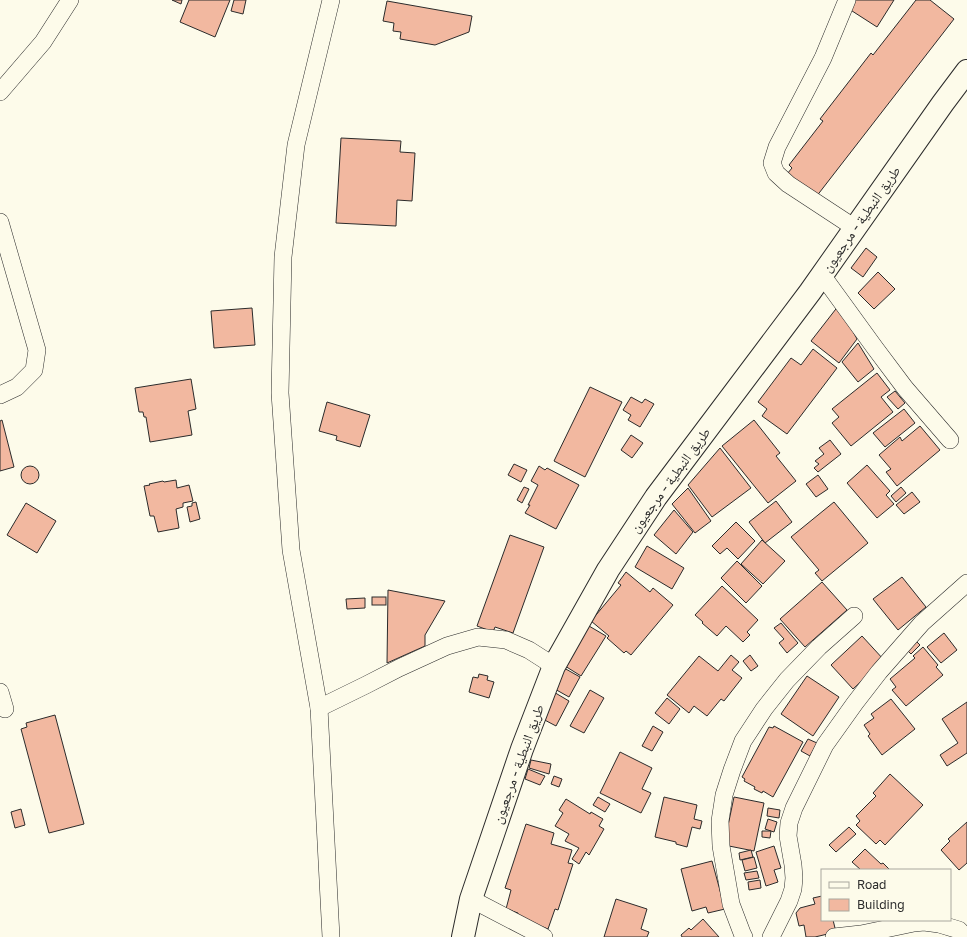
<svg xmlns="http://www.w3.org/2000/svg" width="967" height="937" font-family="'Golos Text','Noto Naskh Arabic',sans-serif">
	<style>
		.building { fill: #f2b8a0; stroke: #2b2b2b }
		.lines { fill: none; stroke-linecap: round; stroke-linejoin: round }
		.street-casing { stroke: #2b2b2b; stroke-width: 18 }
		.secondary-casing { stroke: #2b2b2b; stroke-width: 24 }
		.street { stroke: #fdfbea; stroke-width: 17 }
		.secondary { stroke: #fdfbea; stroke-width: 22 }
		.labels { text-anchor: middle; stroke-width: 3; stroke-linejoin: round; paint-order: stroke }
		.street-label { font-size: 14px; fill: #2b2b2b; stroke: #fdfbea }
	</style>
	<rect width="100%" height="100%" fill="#fdfbea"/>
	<g class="building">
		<polygon points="172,0 182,0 181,4"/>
		<polygon points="189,0 230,0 215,37 180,22"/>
		<polygon points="234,0 246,0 243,14 231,11"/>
		<polygon points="855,0 894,0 877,27 849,9"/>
		<polygon points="916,0 930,0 954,19 816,197 787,174 792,168 789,165 823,121 820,119 871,53 873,55"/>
		<polygon points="387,1 472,16 469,32 435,45 400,39 401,32 393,31 394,23 383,21"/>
		<polygon points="341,138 401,141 400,152 415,153 412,201 397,200 396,226 336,223"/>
		<polygon points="866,248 877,257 863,277 851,268"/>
		<polygon points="878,272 895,289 874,309 858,293"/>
		<polygon points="839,305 857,339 839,363 811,341"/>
		<polygon points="252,308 255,345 214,348 211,311"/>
		<polygon points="858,343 874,369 858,382 842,362"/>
		<polygon points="813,349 837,368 787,434 762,416 767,409 758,402 791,358 801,365"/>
		<polygon points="877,373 890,390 881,397 893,412 851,446 832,423 839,417 832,409"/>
		<polygon points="191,379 196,409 188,411 192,435 150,442 146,417 144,417 143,412 139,412 135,388"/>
		<polygon points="590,387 622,402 585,477 554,461"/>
		<polygon points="895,391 905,403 898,409 887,397"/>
		<polygon points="631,397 642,403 645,399 654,404 640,427 628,420 631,415 623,410"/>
		<polygon points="327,402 370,415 360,447 336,440 337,436 319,431"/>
		<polygon points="904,409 915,423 885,447 873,433"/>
		<polygon points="2,420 14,467 0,471 0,421"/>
		<polygon points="754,420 780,453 776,456 796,481 768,503 722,446"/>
		<polygon points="920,426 940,450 897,486 886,472 891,469 879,455 900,437 902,441"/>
		<polygon points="631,435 643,443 632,458 621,450"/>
		<polygon points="830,440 841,454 818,472 814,468 819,464 815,461 824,454 819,448"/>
		<polygon points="720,448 751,488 712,517 688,485"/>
		<polygon points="514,464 527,470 521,482 508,475"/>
		<polygon points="867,465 890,491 886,495 894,504 877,518 847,483"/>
		<polygon points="539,466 545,470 547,468 579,485 556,529 525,513 530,505 528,505 538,485 531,481"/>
		<circle cx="30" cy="475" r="9"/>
		<polygon points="818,475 828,489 816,497 806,484"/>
		<polygon points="176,480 177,488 189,485 193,501 183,503 183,507 176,509 179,528 158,532 154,516 150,516 144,486 150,485 149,484 163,481 164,482"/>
		<polygon points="524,487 529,489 522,503 517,500"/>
		<polygon points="901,487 906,493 896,502 891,496"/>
		<polygon points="688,488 711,521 695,533 672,504"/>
		<polygon points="912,492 920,502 904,514 896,505"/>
		<polygon points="776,501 792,522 765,543 749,522"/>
		<polygon points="196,502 200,519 190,522 187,507 192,506 192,503"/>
		<polygon points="834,502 868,543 822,581 815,573 819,570 791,537"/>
		<polygon points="26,503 56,521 37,553 7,535"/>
		<polygon points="674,510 693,532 676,554 654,535"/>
		<polygon points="736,522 755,541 738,559 727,548 720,554 712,546"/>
		<polygon points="510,535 544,547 513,633 495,627 493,632 477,626"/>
		<polygon points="762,540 785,561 763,584 741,564"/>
		<polygon points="647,546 684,568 672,589 635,567"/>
		<polygon points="737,561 762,586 746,603 721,578"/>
		<polygon points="626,572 650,592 653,588 673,605 631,655 626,651 624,653 607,638 609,636 591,621 621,585 618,583"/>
		<polygon points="902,577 926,607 898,630 873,599"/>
		<polygon points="822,582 847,610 805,647 780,619"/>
		<polygon points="722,586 758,620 747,632 750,635 743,642 726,626 717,636 702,623 703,622 695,615"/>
		<polygon points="388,590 445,601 425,635 425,646 387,663"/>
		<rect x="372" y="597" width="14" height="8"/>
		<polygon points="365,598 365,608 347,609 346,599"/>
		<polygon points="781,623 798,643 787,653 779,643 784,639 774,628"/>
		<polygon points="589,626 606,636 581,676 565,666"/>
		<polygon points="944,633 957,650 941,663 927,647"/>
		<polygon points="862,636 884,660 853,689 831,665"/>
		<polygon points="916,641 920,645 911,654 907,650"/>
		<polygon points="923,647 938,665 936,667 943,675 906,706 892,690 896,687 890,679 915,658 913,656"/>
		<polygon points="731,655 739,662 732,670 742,678 724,701 721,699 707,716 694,706 689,713 667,695 699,656 718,671"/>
		<polygon points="750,655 758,666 751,671 743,661"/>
		<polygon points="564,668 580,677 569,697 553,688"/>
		<polygon points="479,674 488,676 487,680 494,682 489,698 469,692 473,677 478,678"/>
		<polygon points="807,676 839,697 813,736 781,714"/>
		<polygon points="590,690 604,698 584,733 570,726"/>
		<polygon points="552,691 569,701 556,726 539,717"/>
		<polygon points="667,698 680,709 669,724 655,713"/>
		<polygon points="891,699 915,729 882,755 868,736 870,734 864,725 874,718 871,714"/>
		<polygon points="967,702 967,753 947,766 940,755 958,743 942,719"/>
		<polygon points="55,715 84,824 49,833 21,729 27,727 26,723"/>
		<polygon points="653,726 663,732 652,751 642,746"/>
		<polygon points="774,726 803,742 773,797 763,791 762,793 754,789 755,787 744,781 745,779 742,777 769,727 773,728"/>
		<polygon points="808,739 817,743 810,756 801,751"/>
		<polygon points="620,752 652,768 642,789 651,793 641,813 600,793"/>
		<polygon points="531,760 551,764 549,774 529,768"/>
		<polygon points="528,769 545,776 540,785 525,779"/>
		<polygon points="890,774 923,805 885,845 880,840 876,844 856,825 860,821 856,816 876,796 873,793"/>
		<polygon points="554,776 562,779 559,787 551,784"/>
		<polygon points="598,797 610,804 605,812 593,805"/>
		<polygon points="664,797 697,805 694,819 702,821 700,829 692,827 687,847 676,844 676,842 655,837"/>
		<polygon points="734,797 764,803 754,851 724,845"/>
		<polygon points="566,799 590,814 591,812 603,819 599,826 604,829 589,855 586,852 579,864 572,859 579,848 565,841 569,834 555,826 563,813 559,810"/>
		<polygon points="768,808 780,810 779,818 767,816"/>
		<polygon points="21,809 25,825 15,828 11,812"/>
		<polygon points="768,819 777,822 774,832 765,829"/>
		<polygon points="967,822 967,863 959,870 941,850 950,841 948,839"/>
		<polygon points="526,824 554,833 551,844 572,850 568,863 573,864 558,910 555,909 548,929 535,924 517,917 518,913 506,909 511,890 505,888"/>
		<polygon points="849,827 856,834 836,852 829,845"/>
		<polygon points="762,831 771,831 770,838 762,837"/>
		<polygon points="774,846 781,868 774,870 778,882 766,886 756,852"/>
		<polygon points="865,849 881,864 883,863 890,870 861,870 852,862"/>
		<polygon points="751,850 753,857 740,860 739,853"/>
		<polygon points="754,857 757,868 745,871 742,860"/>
		<polygon points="712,861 725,909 708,913 706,907 692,911 681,869"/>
		<polygon points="757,871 759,878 746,880 744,873"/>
		<polygon points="760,880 761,888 749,890 748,882"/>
		<polygon points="822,896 822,920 833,920 836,932 815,937 806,937 804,925 799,926 796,913 800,908 815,904 813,898"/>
		<polygon points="616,899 647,909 641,929 649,932 647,937 604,937"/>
		<polygon points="703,919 719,937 682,937 681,935 689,928 691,930"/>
	</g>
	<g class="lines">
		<defs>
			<g id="street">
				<polyline points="331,0 296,145 283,257 280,393 291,550 319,708 331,937"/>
				<polyline points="847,0 823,58 777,147 772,163 776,173 788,184 855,228"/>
				<polyline points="0,92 43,42 70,0"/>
				<polyline points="0,222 37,350 34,370 17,387 0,395"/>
				<polyline points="822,275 875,348 905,388 950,440"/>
				<polyline points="0,692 5,709"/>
				<polyline points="319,708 366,685 399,668 447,646 478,637 506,640 529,650 554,666"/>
				<polyline points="471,899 544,937"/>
				<polyline points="744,937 742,933 731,904 721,846 720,821 724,795 732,770 743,741 764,709 787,680 819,647 854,616"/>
				<polyline points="771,937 789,901 793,889 794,878 793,865 788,836 789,823 794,808 825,745 855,703 879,672 922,623 967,583"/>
				<polyline points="834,937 861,934 914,923 924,922 939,924 959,930 965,937"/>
			</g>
			<polyline id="secondary" points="463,937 471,899 522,749 554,666 608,570 656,497 810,292 943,103 967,71"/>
		</defs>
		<use href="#street" class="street-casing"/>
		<use href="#secondary" class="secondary-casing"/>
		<use href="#street" class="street"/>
		<use href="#secondary" class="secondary"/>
	</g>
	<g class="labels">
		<g class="street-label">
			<text transform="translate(861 219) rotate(-55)" y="5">طريق النبطية - مرجعيون</text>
			<text transform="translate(670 480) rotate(-54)" y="5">طريق النبطية - مرجعيون</text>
			<text transform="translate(518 764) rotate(-70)" y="5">طريق النبطية - مرجعيون</text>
		</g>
	</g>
	<rect x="821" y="869" width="130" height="52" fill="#fdfbea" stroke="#a9a89e"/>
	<rect x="829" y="882" width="20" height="6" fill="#fdfbea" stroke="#a9a89e"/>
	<text x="857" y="889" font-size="12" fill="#2b2b2b">Road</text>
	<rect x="829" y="899" width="20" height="12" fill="#f2b8a0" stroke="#a9a89e"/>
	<text x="857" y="909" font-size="12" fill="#2b2b2b">Building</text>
</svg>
